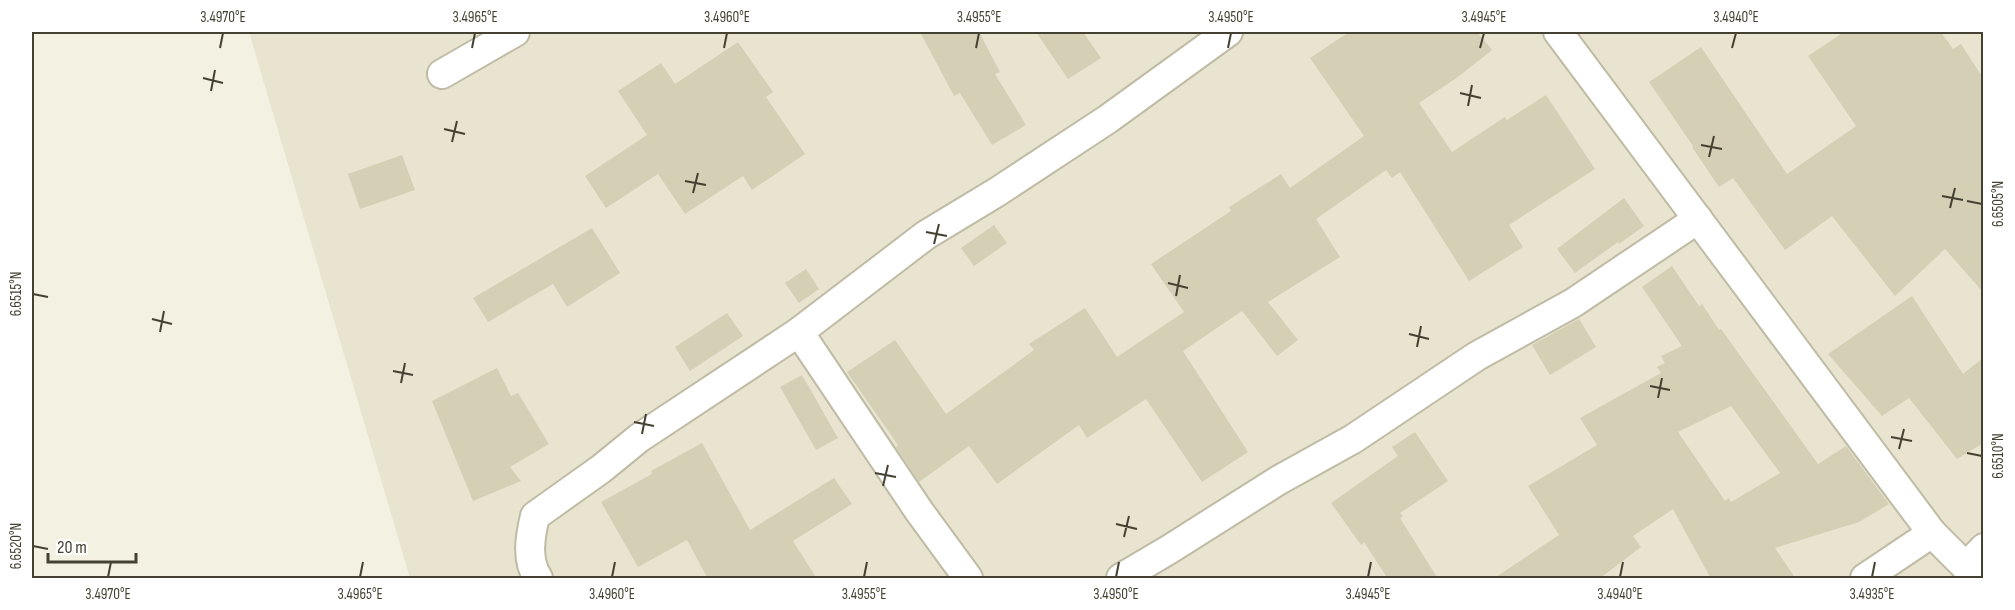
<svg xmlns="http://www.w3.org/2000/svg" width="2015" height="610" font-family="'Sofia Sans Condensed',sans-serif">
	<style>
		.residential { fill: #e8e4d0 }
		.building { fill: #d5cfb6; fill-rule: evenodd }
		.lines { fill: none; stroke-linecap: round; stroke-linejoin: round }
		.street-casing { stroke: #bfbba4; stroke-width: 32 }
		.street { stroke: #fff; stroke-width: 28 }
		.ticks { fill: none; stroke: #454132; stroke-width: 2 }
		.neatline { fill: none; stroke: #454132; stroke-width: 2 }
		.ticks-label { font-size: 15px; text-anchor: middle; fill: #454132 }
	</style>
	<rect width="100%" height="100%" fill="#f3f1e2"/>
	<polygon class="residential" points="249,32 1983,32 1983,578 410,578"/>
	<g class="building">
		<polygon points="920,32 979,32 1000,72 995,74 1026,125 992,145 960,93 954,96"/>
		<polygon points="1036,32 1083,32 1101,58 1068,79"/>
		<polygon points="1349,32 1477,32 1492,50 1458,77 1419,103 1452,152 1505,117 1507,120 1546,95 1595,169 1509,225 1523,247 1469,281 1400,172 1392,178 1386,170 1316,219 1340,257 1268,302 1298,340 1277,356 1242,311 1183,351 1248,452 1202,482 1146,399 1087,438 1079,425 997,484 969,446 919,482 896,447 898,445 847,372 895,340 946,414 1034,350 1029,344 1085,308 1117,357 1184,312 1151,264 1231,211 1229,207 1281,174 1290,188 1364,136 1310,58"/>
		<polygon points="1844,32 1941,32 1953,49 1961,44 1983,78 1983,292 1945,249 1895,296 1832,216 1785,250 1733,178 1719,187 1692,147 1693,146 1649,82 1701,47 1787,174 1856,126 1808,56"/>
		<polygon points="738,42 773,92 766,97 805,154 752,190 743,176 685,214 658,174 606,208 585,176 647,135 618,91 661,63 675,84"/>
		<polygon points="402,155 415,190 360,209 348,174"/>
		<polygon points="1624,198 1644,226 1619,244 1618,242 1575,273 1557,249"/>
		<polygon points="994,225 1007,243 974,266 961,248"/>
		<polygon points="592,228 620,273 567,307 553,284 488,322 473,298"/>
		<path d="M1672,266L1699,306L1702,304L1719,330L1721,329L1818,464L1846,446L1889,504L1859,522L1775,548L1796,579H1711L1673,509L1633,536L1641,547L1599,579H1493L1559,535L1528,486L1597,445L1580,418L1661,373L1657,367L1665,363L1661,356L1682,346L1642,287ZM1731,406L1780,473L1731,502L1729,498L1725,501L1678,432Z"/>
		<polygon points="806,269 819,289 799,303 785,283"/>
		<polygon points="1912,296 1963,374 1983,358 1983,443 1957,459 1909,398 1882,416 1828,354"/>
		<polygon points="727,313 743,336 690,371 675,347"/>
		<polygon points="1579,319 1596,347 1550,375 1532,345"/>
		<polygon points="497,368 511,396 518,393 549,444 510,467 521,481 473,501 432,401"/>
		<polygon points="802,375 838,438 816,450 780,387"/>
		<polygon points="1415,432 1448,481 1400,513 1403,516 1400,518 1438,579 1388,579 1364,542 1361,545 1331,503 1398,456 1392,447"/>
		<polygon points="702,443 750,530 834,478 852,504 793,541 817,579 708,579 687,540 638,567 601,502 652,474 651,471"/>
	</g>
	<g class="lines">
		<defs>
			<g id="street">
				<polyline points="1558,32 1932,533 1966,567 1974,578"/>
				<polyline points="442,74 515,32"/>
				<polyline points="799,332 919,511 968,578"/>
				<polyline points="1966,567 1984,548"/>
				<path d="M538,578C526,560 530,537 535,516L601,469L639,438L799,332L926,235L997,192L1108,119L1228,32"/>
				<polyline points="1121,578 1170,549 1279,480 1353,439 1477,356 1573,303 1698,219"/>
				<polyline points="1865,578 1932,533"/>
			</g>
		</defs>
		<use href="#street" class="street-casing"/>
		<use href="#street" class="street"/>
	</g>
	<path class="ticks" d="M220,48L223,33M472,48L475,33M724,48L727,33M976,48L979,33M1228,48L1231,33M1480,48L1484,33M1732,48L1736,33M203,78L223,83M211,91L215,70M1460,93L1481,98M1468,106L1472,85M444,129L465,134M452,142L457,121M1701,145L1722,149M1709,157L1714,136M685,181L706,185M693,193L698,173M1942,196L1963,200M1967,201L1982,204M1950,208L1955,188M926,232L947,236M934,244L939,224M1168,283L1188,288M33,294L48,297M1176,296L1180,275M152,319L172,324M160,332L164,311M1409,334L1429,339M1417,347L1421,326M393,371L413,375M401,383L405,363M1650,386L1670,390M1658,398L1662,378M634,422L654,426M642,434L646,414M1891,437L1912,441M1899,449L1904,429M1967,453L1982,456M875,473L896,477M883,486L888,465M1116,524L1137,529M1124,537L1129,516M33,546L48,549M108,577L111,562M360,577L363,562M612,577L615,562M864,577L867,562M1116,577L1119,562M1368,577L1371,562M1620,577L1623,562M1872,577L1875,562"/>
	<rect width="2015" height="610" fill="none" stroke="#ffffff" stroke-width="66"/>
	<path d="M48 553v9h88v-9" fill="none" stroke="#454132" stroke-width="3"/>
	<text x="57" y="553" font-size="18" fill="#454132" stroke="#ffffff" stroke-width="4.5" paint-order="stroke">20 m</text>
	<rect x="33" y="33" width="1949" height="544" class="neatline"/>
	<g class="ticks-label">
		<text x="223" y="22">3.4970°E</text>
		<text x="475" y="22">3.4965°E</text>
		<text x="727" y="22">3.4960°E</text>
		<text x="979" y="22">3.4955°E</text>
		<text x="1231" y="22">3.4950°E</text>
		<text x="1484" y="22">3.4945°E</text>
		<text x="1736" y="22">3.4940°E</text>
		<text transform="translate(1998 204) rotate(-90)" y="5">6.6505°N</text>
		<text transform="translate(16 294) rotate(-90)" y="5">6.6515°N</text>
		<text transform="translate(1998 456) rotate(-90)" y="5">6.6510°N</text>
		<text transform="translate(16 546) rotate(-90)" y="5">6.6520°N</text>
		<text x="108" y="599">3.4970°E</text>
		<text x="360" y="599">3.4965°E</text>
		<text x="612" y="599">3.4960°E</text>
		<text x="864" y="599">3.4955°E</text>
		<text x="1116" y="599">3.4950°E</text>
		<text x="1368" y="599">3.4945°E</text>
		<text x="1620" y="599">3.4940°E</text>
		<text x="1872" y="599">3.4935°E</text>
	</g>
</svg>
